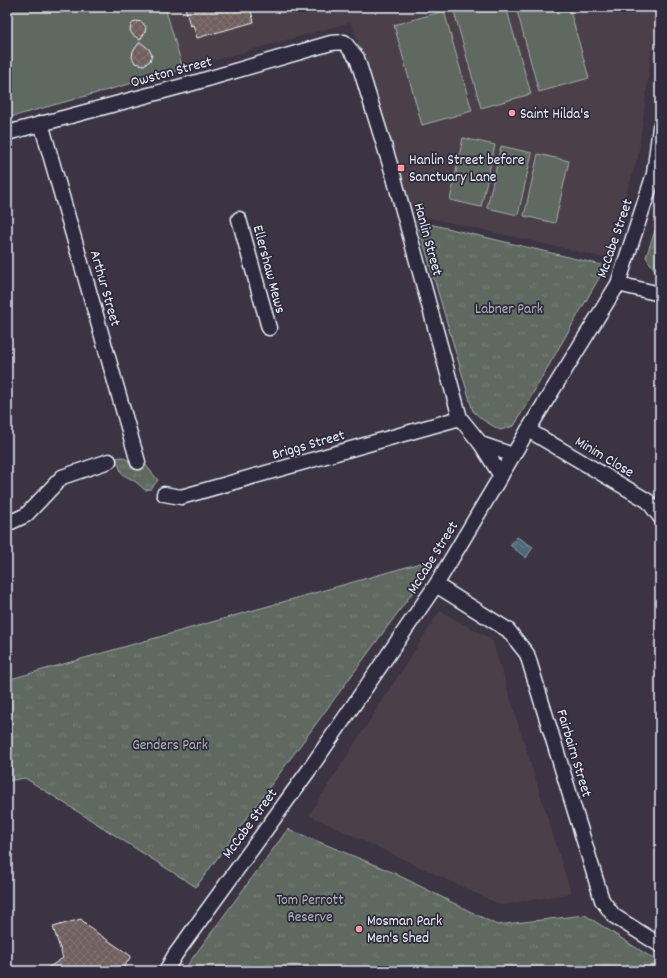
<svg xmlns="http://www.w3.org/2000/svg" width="667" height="978" font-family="Dekko,sans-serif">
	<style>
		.built { fill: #4b414a }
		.grass { fill: #5e695e; stroke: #a3adab }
		.park { fill: url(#park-tufts); stroke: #a3adab }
		.water { fill: url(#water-waves); stroke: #8d9fab }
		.building { fill: url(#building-cross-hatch); stroke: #e8f1f8 }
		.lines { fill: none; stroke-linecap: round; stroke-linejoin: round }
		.minor-casing { stroke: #e8f1f8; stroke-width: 17 }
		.minor { stroke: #2f2a3d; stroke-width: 14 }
		.poi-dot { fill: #ff9aa2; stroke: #2f2a3d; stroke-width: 1.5 }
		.labels { text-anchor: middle; stroke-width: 3.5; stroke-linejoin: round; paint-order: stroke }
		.street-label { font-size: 15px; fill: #e8f1f8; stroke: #2f2a3d }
		.poi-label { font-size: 15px; fill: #e8f1f8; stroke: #2f2a3d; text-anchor: start }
		.park-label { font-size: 15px; fill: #aab4b3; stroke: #2f2a3d }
	</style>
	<defs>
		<pattern id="park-tufts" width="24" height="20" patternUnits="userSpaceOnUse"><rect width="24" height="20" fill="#5e695e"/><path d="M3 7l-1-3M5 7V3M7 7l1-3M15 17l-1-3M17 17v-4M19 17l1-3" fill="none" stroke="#757f76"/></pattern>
		<pattern id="water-waves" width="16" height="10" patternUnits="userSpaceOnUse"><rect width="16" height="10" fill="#506978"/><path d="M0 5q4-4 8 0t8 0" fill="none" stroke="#697f8c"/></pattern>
		<pattern id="building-cross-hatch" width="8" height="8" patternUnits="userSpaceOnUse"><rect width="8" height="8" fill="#6f5e5c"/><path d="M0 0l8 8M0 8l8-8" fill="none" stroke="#847674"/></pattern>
	</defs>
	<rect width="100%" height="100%" fill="#3c3443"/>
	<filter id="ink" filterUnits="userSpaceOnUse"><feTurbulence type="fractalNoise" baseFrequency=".025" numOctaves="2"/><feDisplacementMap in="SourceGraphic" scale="8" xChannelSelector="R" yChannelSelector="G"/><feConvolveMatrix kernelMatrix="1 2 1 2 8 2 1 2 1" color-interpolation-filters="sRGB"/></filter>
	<g filter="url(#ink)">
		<g class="built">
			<polygon points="165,7 657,7 638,157 606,258 413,214 351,22 183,69"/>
			<polygon points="440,611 492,640 571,893 501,905 309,815"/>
		</g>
		<g class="grass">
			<polygon points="7,7 165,7 183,69 7,118"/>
			<polygon points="456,7 506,7 531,94 481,108 453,8"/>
			<polygon points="516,7 569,7 589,78 539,92"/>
			<polygon points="444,11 472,111 422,125 394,25"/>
			<polygon points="463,138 495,145 481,207 450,200"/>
			<polygon points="501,146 532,153 518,215 487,208"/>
			<polygon points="538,154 569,161 555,223 524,216"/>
		</g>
		<g class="park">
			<polygon points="660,216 660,278 646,257"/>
			<polygon points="417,221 606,266 514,426 500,430 483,420 473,411"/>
			<polygon points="122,457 128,460 131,467 144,463 158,480 151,489 145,490 136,482 122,474 116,458"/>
			<polygon points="438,558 196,887 25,778 7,781 7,680"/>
			<polygon points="288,829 392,872 497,925 585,915 660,963 660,971 183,971"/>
		</g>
		<polygon class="water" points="517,537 533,547 526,558 510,545"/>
		<g class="building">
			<polygon points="185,7 250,7 254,22 197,38 193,25 190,26"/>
			<polygon points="135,21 142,22 146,27 145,32 140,40 132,34 130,30 131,25"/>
			<polygon points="140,42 149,49 152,55 150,61 144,65 135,63 132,57 133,51"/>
			<polygon points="81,919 90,928 131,956 122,971 43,971 63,958 53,927"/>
		</g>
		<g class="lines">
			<defs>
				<g id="minor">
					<polyline points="41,123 138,462"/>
					<polyline points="7,133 190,84 331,43 344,42 357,58 393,174 460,418 481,444 501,476"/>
					<polyline points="239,219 269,328"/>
					<polyline points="618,284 660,294"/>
					<polyline points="528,430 648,501 660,517"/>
					<polyline points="481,444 513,455"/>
					<polyline points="164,494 181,497 460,418"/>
					<polyline points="7,524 26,515 62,477 109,461"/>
					<polyline points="436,585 508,630 527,654 602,900 614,916 660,945"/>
					<polyline points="166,971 175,955 309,770 436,585 528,430 618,284 654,174 660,127"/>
				</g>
			</defs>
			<use href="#minor" class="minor-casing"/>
			<use href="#minor" class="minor"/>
		</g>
	</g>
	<g class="poi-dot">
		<circle cx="512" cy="113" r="4"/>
		<rect x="397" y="164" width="8" height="8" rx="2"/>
		<circle cx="359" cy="929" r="4"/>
	</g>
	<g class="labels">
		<g class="street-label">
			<text transform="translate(171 71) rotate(-15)" y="5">Owston Street</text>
			<text transform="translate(614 238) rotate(-71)" y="5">McCabe Street</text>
			<text transform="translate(429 239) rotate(75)" y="5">Hanlin Street</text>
			<text transform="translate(270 269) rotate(75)" y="5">Ellershaw Mews</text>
			<text transform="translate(106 288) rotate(74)" y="5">Arthur Street</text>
			<text transform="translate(308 444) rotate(-16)" y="5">Briggs Street</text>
			<text transform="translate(605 456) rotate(31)" y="5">Minim Close</text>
			<text transform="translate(432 557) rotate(-58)" y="5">McCabe Street</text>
			<text transform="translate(575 753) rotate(73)" y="5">Fairbairn Street</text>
			<text transform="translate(249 823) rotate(-54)" y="5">McCabe Street</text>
		</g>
		<g class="poi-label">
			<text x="520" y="118">Saint Hilda's</text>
			<text x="409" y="164">Hanlin Street before<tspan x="409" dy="17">Sanctuary Lane</tspan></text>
			<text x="367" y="925">Mosman Park<tspan x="367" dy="17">Men's Shed</tspan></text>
		</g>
		<g class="park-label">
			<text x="509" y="313">Labner Park</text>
			<text x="170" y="749">Genders Park</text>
			<text x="310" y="904">Tom Perrott<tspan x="310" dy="17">Reserve</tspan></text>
		</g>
	</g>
	<rect width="667" height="978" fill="none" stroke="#2f2a3d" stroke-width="24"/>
	<rect x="12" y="12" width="643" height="954" fill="none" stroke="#e8f1f8" stroke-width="1.5" filter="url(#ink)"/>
</svg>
